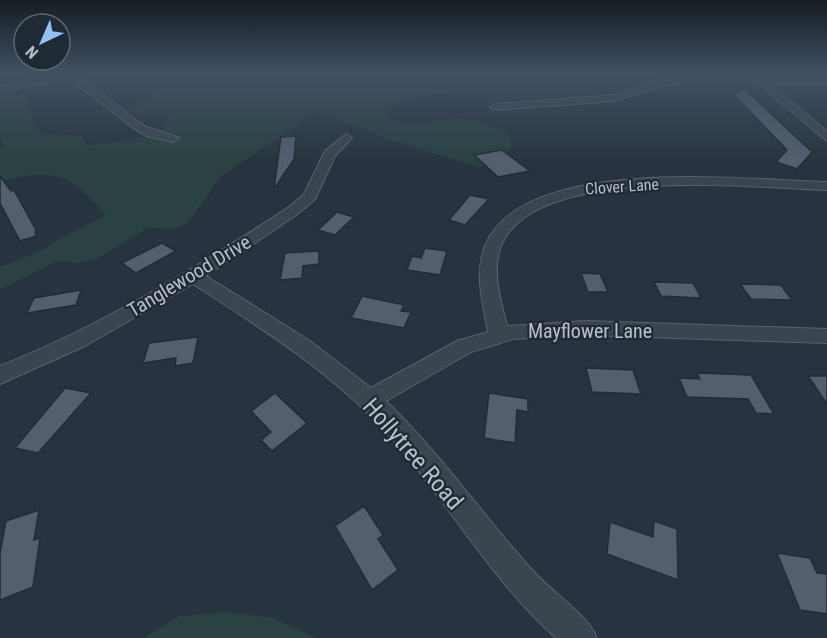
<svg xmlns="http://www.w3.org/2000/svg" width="827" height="638" font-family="'Roboto Condensed',sans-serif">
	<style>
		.green { fill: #2a4241 }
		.building { fill: #535f6d; stroke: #222c37; stroke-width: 1.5 }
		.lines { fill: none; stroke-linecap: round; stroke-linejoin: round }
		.minor-casing { stroke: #59636d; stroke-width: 2 }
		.minor { fill: #3b454f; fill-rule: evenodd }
		.labels { text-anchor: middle; stroke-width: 4.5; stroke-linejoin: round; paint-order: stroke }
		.far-street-label { font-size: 16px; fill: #b8c0ca; stroke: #202a35 }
		.street-label { font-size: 20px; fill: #b8c0ca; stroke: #202a35 }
		.near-street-label { font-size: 24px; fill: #b8c0ca; stroke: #202a35 }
	</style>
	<rect width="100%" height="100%" fill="#27343f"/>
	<g class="green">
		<path d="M148,74H575L404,99L386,111V114C413,136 430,118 459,119C475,119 491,125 505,131L510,135L512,145L497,164L478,167L393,141L316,112L221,176L187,224L174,229L147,228L98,258L79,263L57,261L0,289V267L48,248V245L106,215C71,174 53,167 0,182V149L3,147L0,136V96L25,94L36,129L46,134L81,136L87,145C113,142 139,142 162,129L163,124L171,117L139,115L132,110L150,96L154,86Z"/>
		<polygon points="227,612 274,618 315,638 144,638 180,616"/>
	</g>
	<g class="building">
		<polygon points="742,87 812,152 797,169 776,162 787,150 734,95"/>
		<polygon points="296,136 294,159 274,189 281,137"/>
		<polygon points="502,150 530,171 498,177 474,155"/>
		<polygon points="0,176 11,191 14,190 37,232 35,232 36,236 20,241 0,203"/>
		<polygon points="470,195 489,199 465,225 449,220"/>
		<polygon points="337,212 354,217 335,235 318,230"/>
		<polygon points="162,243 176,251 136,273 122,263"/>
		<polygon points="425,248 447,251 440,275 407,270 412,256 421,258"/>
		<polygon points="319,251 319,264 303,266 302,278 280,280 285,253"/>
		<polygon points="581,273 600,274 608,292 588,292"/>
		<polygon points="654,282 693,283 701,298 661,296"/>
		<polygon points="740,284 781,285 792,300 751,299"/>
		<polygon points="81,290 76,305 27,313 34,298"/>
		<polygon points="362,296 404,305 401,311 411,312 404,328 351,318"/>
		<polygon points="198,337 193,363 175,366 176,358 143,363 149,343"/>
		<polygon points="586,368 633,370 641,394 592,392"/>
		<polygon points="697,373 751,375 774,414 756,413 748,399 687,397 679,378 700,379"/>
		<polygon points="808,376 827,376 827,404"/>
		<polygon points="65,388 91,393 38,453 15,448"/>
		<polygon points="275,393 307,423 272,451 261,440 271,432 251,411"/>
		<polygon points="489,393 528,399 528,412 517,410 515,443 484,438"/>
		<polygon points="364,506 383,535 378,539 398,570 372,590 335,526"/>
		<polygon points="39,510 34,540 40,538 33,587 0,600 0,553 6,521"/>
		<polygon points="654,521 677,529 678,580 607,554 610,522 653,537"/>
		<polygon points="777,553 810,558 817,573 827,574 827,614 800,610"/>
	</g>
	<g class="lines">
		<defs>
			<g id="minor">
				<polygon points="62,74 81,74 85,81 144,126 179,138 173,142 147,136 136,130 78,85 73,77 0,92 0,86"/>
				<polygon points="751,74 761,77 827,78 827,84 768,83 827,131 827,141 756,82 688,81 665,85 615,101 495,110 490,107 495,104 614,95 660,80 688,75 750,77"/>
				<path d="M346,134L352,138L335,156L315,199L299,213L206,276L310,341L371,388L457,341L488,332C483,304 474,273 485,246C523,154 744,180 827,182V190C754,188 534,163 501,246C491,272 501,301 507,326L586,321L827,329V343L586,335L513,339L471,352L386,401C441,454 483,516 534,572C552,592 589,616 597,638H556C492,581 450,505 394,441C338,376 264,330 193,284L85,346L0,384V366C103,325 196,268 289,207L304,194L325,151Z"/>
			</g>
		</defs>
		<use href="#minor" class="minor-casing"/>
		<use href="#minor" class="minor"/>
	</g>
	<linearGradient id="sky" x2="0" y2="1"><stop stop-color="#151d23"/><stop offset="0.45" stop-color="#415063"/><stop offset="1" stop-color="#415063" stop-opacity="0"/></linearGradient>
	<rect width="827" height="163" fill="url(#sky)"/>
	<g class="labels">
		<g class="far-street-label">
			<text transform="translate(622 186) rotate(-4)" y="6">Clover Lane</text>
		</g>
		<g class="street-label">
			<text transform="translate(189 276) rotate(-31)" y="7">Tanglewood Drive</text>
			<text x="590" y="338">Mayflower Lane</text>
		</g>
		<g class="near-street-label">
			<text transform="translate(413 454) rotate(49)" y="8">Hollytree Road</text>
		</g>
	</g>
	<g transform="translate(42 42) rotate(224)"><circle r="28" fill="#202a35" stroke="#5d6671" stroke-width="1.5"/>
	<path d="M0-4.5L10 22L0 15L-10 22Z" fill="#95c1f2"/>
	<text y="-9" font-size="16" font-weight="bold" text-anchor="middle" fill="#b8c0ca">N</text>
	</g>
</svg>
